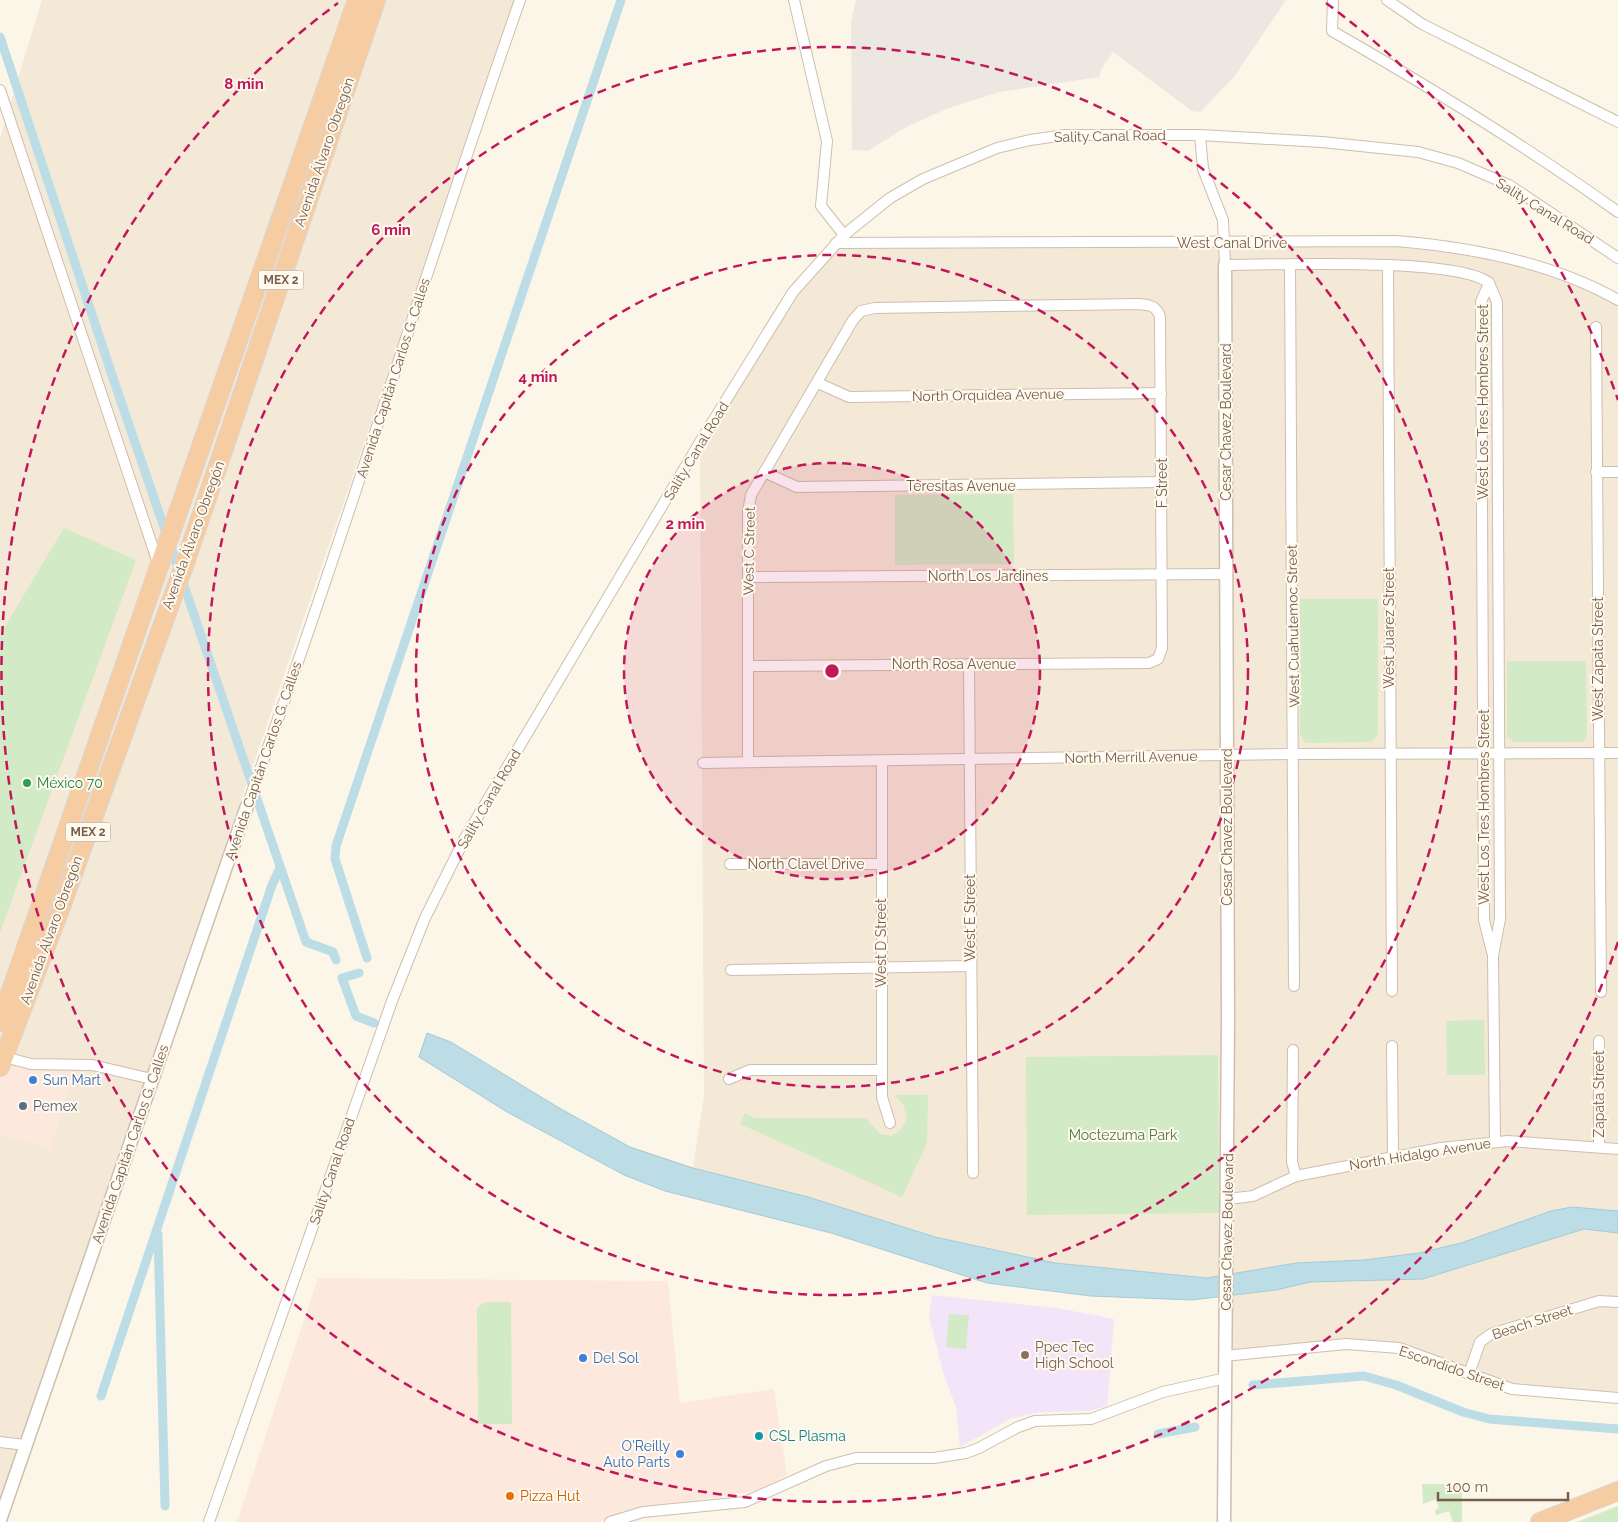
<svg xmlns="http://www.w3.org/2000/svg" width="1618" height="1522" font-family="Raleway,sans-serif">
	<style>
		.residential { fill: #f4e8d6 }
		.commercial { fill: #fce8dc }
		.industrial { fill: #ede7e1 }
		.education { fill: #f3e4f9 }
		.green { fill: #d2eac6 }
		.water { fill: #bcdde6; stroke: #a3cbd7 }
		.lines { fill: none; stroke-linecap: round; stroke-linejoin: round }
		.canal { stroke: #bcdde6; stroke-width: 9 }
		.minor-casing { stroke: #cebeae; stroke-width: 12 }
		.tertiary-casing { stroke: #cebeae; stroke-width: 15 }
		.trunk-casing { stroke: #dbd5d0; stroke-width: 20 }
		.minor { stroke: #fff; stroke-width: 10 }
		.tertiary { stroke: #fff; stroke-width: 12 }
		.trunk { stroke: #f6cda2; stroke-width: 18 }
		.ring { fill: none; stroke: #c2185b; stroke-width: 2.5; stroke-dasharray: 9 6 }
		.leisure-dot { fill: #2e9e5b; stroke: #fff9ee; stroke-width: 2 }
		.shop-dot { fill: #3f7fe0; stroke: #fff9ee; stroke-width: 2 }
		.service-dot { fill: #5c6f8a; stroke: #fff9ee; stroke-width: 2 }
		.education-dot { fill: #8d6e63; stroke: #fff9ee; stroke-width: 2 }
		.culture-dot { fill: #0f9aa8; stroke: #fff9ee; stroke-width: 2 }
		.food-dot { fill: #e8710a; stroke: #fff9ee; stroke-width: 2 }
		.labels { text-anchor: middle; stroke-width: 4; stroke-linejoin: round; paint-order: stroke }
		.shield { fill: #fff9ee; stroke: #9f8c7d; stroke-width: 1 }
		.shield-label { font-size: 12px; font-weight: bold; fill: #765e4c }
		.street-label { font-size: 14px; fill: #765e4c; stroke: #fff9ee }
		.leisure-label { font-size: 14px; fill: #27864d; stroke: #fff9ee; text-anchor: start }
		.shop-label { font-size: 14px; fill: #366cbe; stroke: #fff9ee; text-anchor: start }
		.service-label { font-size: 14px; fill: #4e5e75; stroke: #fff9ee; text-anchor: start }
		.park-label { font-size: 14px; fill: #517b44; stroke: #fff9ee }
		.education-label { font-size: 14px; fill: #785e54; stroke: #fff9ee; text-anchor: start }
		.culture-label { font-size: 14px; fill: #0d838f; stroke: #fff9ee; text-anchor: start }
		.food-label { font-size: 14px; fill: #c56008; stroke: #fff9ee; text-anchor: start }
		.centre { fill: #c2185b; stroke: #fff9ee; stroke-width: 2.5 }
		.ring-label { font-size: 15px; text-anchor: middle; font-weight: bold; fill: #c2185b; stroke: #fff9ee; stroke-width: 4; stroke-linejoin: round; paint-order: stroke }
	</style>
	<rect width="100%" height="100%" fill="#fcf6e8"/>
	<g class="residential">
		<polygon points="42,0 517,0 0,1498 0,138"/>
		<polygon points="1396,241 1506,258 1618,300 1618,1398 1512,1389 1409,1350 1346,1344 1225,1356 1226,1275 1207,1278 1055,1263 935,1237 808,1197 693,1168 704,1095 700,442 793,292 836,243"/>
	</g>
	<g class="commercial">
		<polygon points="2,1060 74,1074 51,1148 0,1135 0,1067"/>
		<polygon points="318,1278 668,1281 680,1403 774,1389 787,1475 762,1490 633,1510 599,1522 237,1522"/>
	</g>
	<polygon class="industrial" points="856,0 1286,0 1234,77 1200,112 1192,111 1113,52 1102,68 1099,77 999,92 949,108 908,126 867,151 852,150 851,21"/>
	<polygon class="education" points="932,1295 1057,1308 1114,1319 1107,1406 1088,1411 1039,1412 1010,1419 960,1447 956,1407 943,1372 929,1316"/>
	<g class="green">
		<polygon points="1013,494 1014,564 895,565 895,495"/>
		<polygon points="64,528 136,560 0,932 0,635"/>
		<polygon points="1300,599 1378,599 1378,735 1371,742 1306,743 1300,736"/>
		<polygon points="1507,661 1586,661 1587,737 1582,742 1514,742 1507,736"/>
		<polygon points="1484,1020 1485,1075 1447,1075 1446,1021"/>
		<polygon points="1218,1055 1219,1213 1027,1215 1026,1057"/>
		<polygon points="894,1095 928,1095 927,1143 902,1197 740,1124 745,1113 754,1118 866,1118 880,1134 891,1136 901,1130 907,1119 904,1106"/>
		<polygon points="487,1302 511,1302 512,1424 478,1424 477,1309 480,1305"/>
		<polygon points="949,1314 969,1315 966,1349 946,1347"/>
		<polygon points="1422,1484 1462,1484 1462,1522 1453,1522 1449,1511 1436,1515 1435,1510 1439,1508 1436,1499 1423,1504"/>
		<polygon points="1618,1506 1618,1522 1577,1522"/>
	</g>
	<polygon class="water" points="427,1033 451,1042 561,1109 630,1147 693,1168 808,1197 935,1237 1055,1263 1207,1278 1296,1263 1364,1260 1419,1253 1461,1243 1551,1211 1572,1207 1618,1211 1618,1233 1584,1229 1423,1279 1310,1282 1276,1290 1192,1300 1091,1296 987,1283 831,1233 665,1191 624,1175 507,1112 419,1057"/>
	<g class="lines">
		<g class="canal">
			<polyline points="0,37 115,384 306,942 333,952 336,960"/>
			<polyline points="367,958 335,859 336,846 621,0"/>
			<polyline points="359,973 342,978 356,1016 374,1023"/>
			<polyline points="158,1234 165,1506"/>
			<polyline points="1253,1385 1364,1376 1396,1385 1463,1412 1489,1419 1618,1429"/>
			<polyline points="101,1396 272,885 280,868"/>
			<polyline points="1158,1434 1195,1427"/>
		</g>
		<defs>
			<g id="minor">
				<polyline points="794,0 827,141 821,206 844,235"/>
				<path d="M1333,0L1332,31C1430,87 1526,146 1618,212"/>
				<polyline points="1387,0 1422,24 1618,122"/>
				<polyline points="0,90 158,563"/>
				<path d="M1200,135L1203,169L1223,220L1225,265C1274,265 1457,257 1489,283"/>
				<path d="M836,243L1396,241C1470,247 1553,263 1618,300"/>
				<polyline points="1290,265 1294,986"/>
				<polyline points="1388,266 1392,991"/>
				<polyline points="1489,283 1497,302 1500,919 1493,956 1495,1141"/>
				<polyline points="1489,283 1481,302 1484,920 1492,952"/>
				<polyline points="1596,327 1601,992"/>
				<polyline points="818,383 849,397 1161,393"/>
				<polyline points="764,472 797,487 1162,482"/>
				<polyline points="1596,472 1618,472"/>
				<polyline points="748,577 1227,574"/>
				<polyline points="969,664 973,1173"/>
				<polyline points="882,761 882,1097 890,1123"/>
				<path d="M748,762V512L751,495L853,320L861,311L875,308L1139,304C1150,305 1157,306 1160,317L1162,648L1158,659L1149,663L749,666"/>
				<polyline points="703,763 1294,754 1618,753"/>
				<path d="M247,806C344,539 426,268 520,0"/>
				<polyline points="730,864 882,864"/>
				<polyline points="731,970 970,966"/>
				<polyline points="1392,1046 1393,1157"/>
				<polyline points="1293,1050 1292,1162 1296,1176"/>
				<polyline points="1,1056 31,1064 92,1065 152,1079"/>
				<polyline points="729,1079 750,1070 881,1070"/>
				<polyline points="1599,1147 1599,1041"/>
				<polyline points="1228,1199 1253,1196 1296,1176 1441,1148 1508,1141 1618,1149"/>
				<polyline points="1225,1356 1346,1344 1399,1348 1512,1389 1618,1398"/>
				<polyline points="1469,1374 1480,1342 1491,1334 1599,1301 1618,1302"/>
				<polyline points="0,1442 25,1445"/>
				<polyline points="209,1522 392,1001 425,918 465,838 700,442 793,292 844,235 890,198 923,179 997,148 1030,140 1065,135 1200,135 1322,142 1418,152 1458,163 1509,185 1618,258"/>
				<polyline points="610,1522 643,1512 745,1502 826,1466 856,1458 934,1458 966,1453 979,1448 1018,1427 1035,1421 1091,1419 1163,1392 1226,1378"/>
			</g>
			<g id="tertiary">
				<polyline points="0,1520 247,806"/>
				<polyline points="1224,1522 1228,1020 1225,265"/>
			</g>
			<g id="trunk">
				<polyline points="0,1022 357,0"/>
				<polyline points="0,1067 61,907 186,560 376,0"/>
				<polyline points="1540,1522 1618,1491"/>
			</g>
		</defs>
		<use href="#minor" class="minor-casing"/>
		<use href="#tertiary" class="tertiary-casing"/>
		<use href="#trunk" class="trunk-casing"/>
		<use href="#minor" class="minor"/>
		<use href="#tertiary" class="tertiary"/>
		<use href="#trunk" class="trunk"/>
	</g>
	<circle cx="832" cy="671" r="208" fill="#c2185b" fill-opacity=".12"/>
	<g class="ring">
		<circle cx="832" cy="671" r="208"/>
		<circle cx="832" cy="671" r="416"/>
		<circle cx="832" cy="671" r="624"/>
		<path d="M1618 942A831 831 0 1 1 338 3M1326 3A831 831 0 0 1 1618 400"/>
	</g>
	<circle class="leisure-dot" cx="27" cy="783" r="5"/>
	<g class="shop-dot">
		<circle cx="33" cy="1080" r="5"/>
		<circle cx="583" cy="1358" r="5"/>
		<circle cx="680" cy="1454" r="5"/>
	</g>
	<circle class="service-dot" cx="23" cy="1106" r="5"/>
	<circle class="education-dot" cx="1025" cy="1355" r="5"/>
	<circle class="culture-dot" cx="759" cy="1436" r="5"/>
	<circle class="food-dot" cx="510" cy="1496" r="5"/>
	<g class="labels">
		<g class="shield">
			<rect x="258.5" y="270.5" width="45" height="19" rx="4"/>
			<rect x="65.5" y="822.5" width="45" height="19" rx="4"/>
		</g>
		<g class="shield-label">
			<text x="281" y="284">MEX 2</text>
			<text x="88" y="836">MEX 2</text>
		</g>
		<g class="street-label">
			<text transform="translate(1110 136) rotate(-1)" y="5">Sality Canal Road</text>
			<text transform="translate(324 152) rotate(-71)" y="5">Avenida Álvaro Obregón</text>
			<text transform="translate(1545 211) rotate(32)" y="5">Sality Canal Road</text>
			<text x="1232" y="248">West Canal Drive</text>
			<text transform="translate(393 378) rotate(-72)" y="5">Avenida Capitán Carlos G. Calles</text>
			<text transform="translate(988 395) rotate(-1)" y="5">North Orquidea Avenue</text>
			<text transform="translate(1483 402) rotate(-90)" y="5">West Los Tres Hombres Street</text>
			<text transform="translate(1226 422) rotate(-90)" y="5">Cesar Chavez Boulevard</text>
			<text transform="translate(696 451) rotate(-59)" y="5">Sality Canal Road</text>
			<text transform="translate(1162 483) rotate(-90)" y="5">F Street</text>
			<text x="961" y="491">Teresitas Avenue</text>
			<text transform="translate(193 535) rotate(-70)" y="5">Avenida Álvaro Obregón</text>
			<text transform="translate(749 551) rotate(-89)" y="5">West C Street</text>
			<text x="988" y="581">North Los Jardines</text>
			<text transform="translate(1293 626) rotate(-91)" y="5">West Cuahutemoc Street</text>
			<text transform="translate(1389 628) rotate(-90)" y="5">West Juarez Street</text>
			<text transform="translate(1598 659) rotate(-90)" y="5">West Zapata Street</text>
			<text x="954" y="669">North Rosa Avenue</text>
			<text transform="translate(1131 757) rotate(-1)" y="5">North Merrill Avenue</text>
			<text transform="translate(263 761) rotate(-71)" y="5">Avenida Capitán Carlos G. Calles</text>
			<text transform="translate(489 799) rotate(-60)" y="5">Sality Canal Road</text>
			<text transform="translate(1484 807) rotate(-90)" y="5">West Los Tres Hombres Street</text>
			<text transform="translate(1227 827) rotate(-90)" y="5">Cesar Chavez Boulevard</text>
			<text x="806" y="869">North Clavel Drive</text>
			<text transform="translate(970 918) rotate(-90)" y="5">West E Street</text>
			<text transform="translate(51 930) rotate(-70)" y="5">Avenida Álvaro Obregón</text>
			<text transform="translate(881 943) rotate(-90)" y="5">West D Street</text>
			<text transform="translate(1599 1094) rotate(-90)" y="5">Zapata Street</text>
			<text transform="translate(130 1144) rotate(-71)" y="5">Avenida Capitán Carlos G. Calles</text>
			<text transform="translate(1420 1154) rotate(-9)" y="5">North Hidalgo Avenue</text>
			<text transform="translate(332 1171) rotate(-71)" y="5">Sality Canal Road</text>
			<text transform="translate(1227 1232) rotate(-89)" y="5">Cesar Chavez Boulevard</text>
			<text transform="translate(1532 1322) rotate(-18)" y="5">Beach Street</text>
			<text transform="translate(1452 1368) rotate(19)" y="5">Escondido Street</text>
		</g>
		<g class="leisure-label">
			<text x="37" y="788">México 70</text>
		</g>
		<g class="shop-label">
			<text x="43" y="1085">Sun Mart</text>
			<text x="593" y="1363">Del Sol</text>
			<text x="670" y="1451" text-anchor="end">O'Reilly<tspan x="670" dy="16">Auto Parts</tspan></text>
		</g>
		<g class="service-label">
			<text x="33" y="1111">Pemex</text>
		</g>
		<g class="park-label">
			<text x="1123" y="1140">Moctezuma Park</text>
		</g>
		<g class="education-label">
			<text x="1035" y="1352">Ppec Tec<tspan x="1035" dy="16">High School</tspan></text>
		</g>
		<g class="culture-label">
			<text x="769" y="1441">CSL Plasma</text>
		</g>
		<g class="food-label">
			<text x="520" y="1501">Pizza Hut</text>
		</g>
	</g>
	<circle cx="832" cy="671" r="8" class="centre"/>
	<g class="ring-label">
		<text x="244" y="89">8 min</text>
		<text x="391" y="235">6 min</text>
		<text x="538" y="382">4 min</text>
		<text x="685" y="529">2 min</text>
	</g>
	<path d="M1438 1492v8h130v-8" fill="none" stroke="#765e4c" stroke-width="2.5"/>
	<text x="1446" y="1492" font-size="15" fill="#765e4c" stroke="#fff9ee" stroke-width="4" paint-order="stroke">100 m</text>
</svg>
